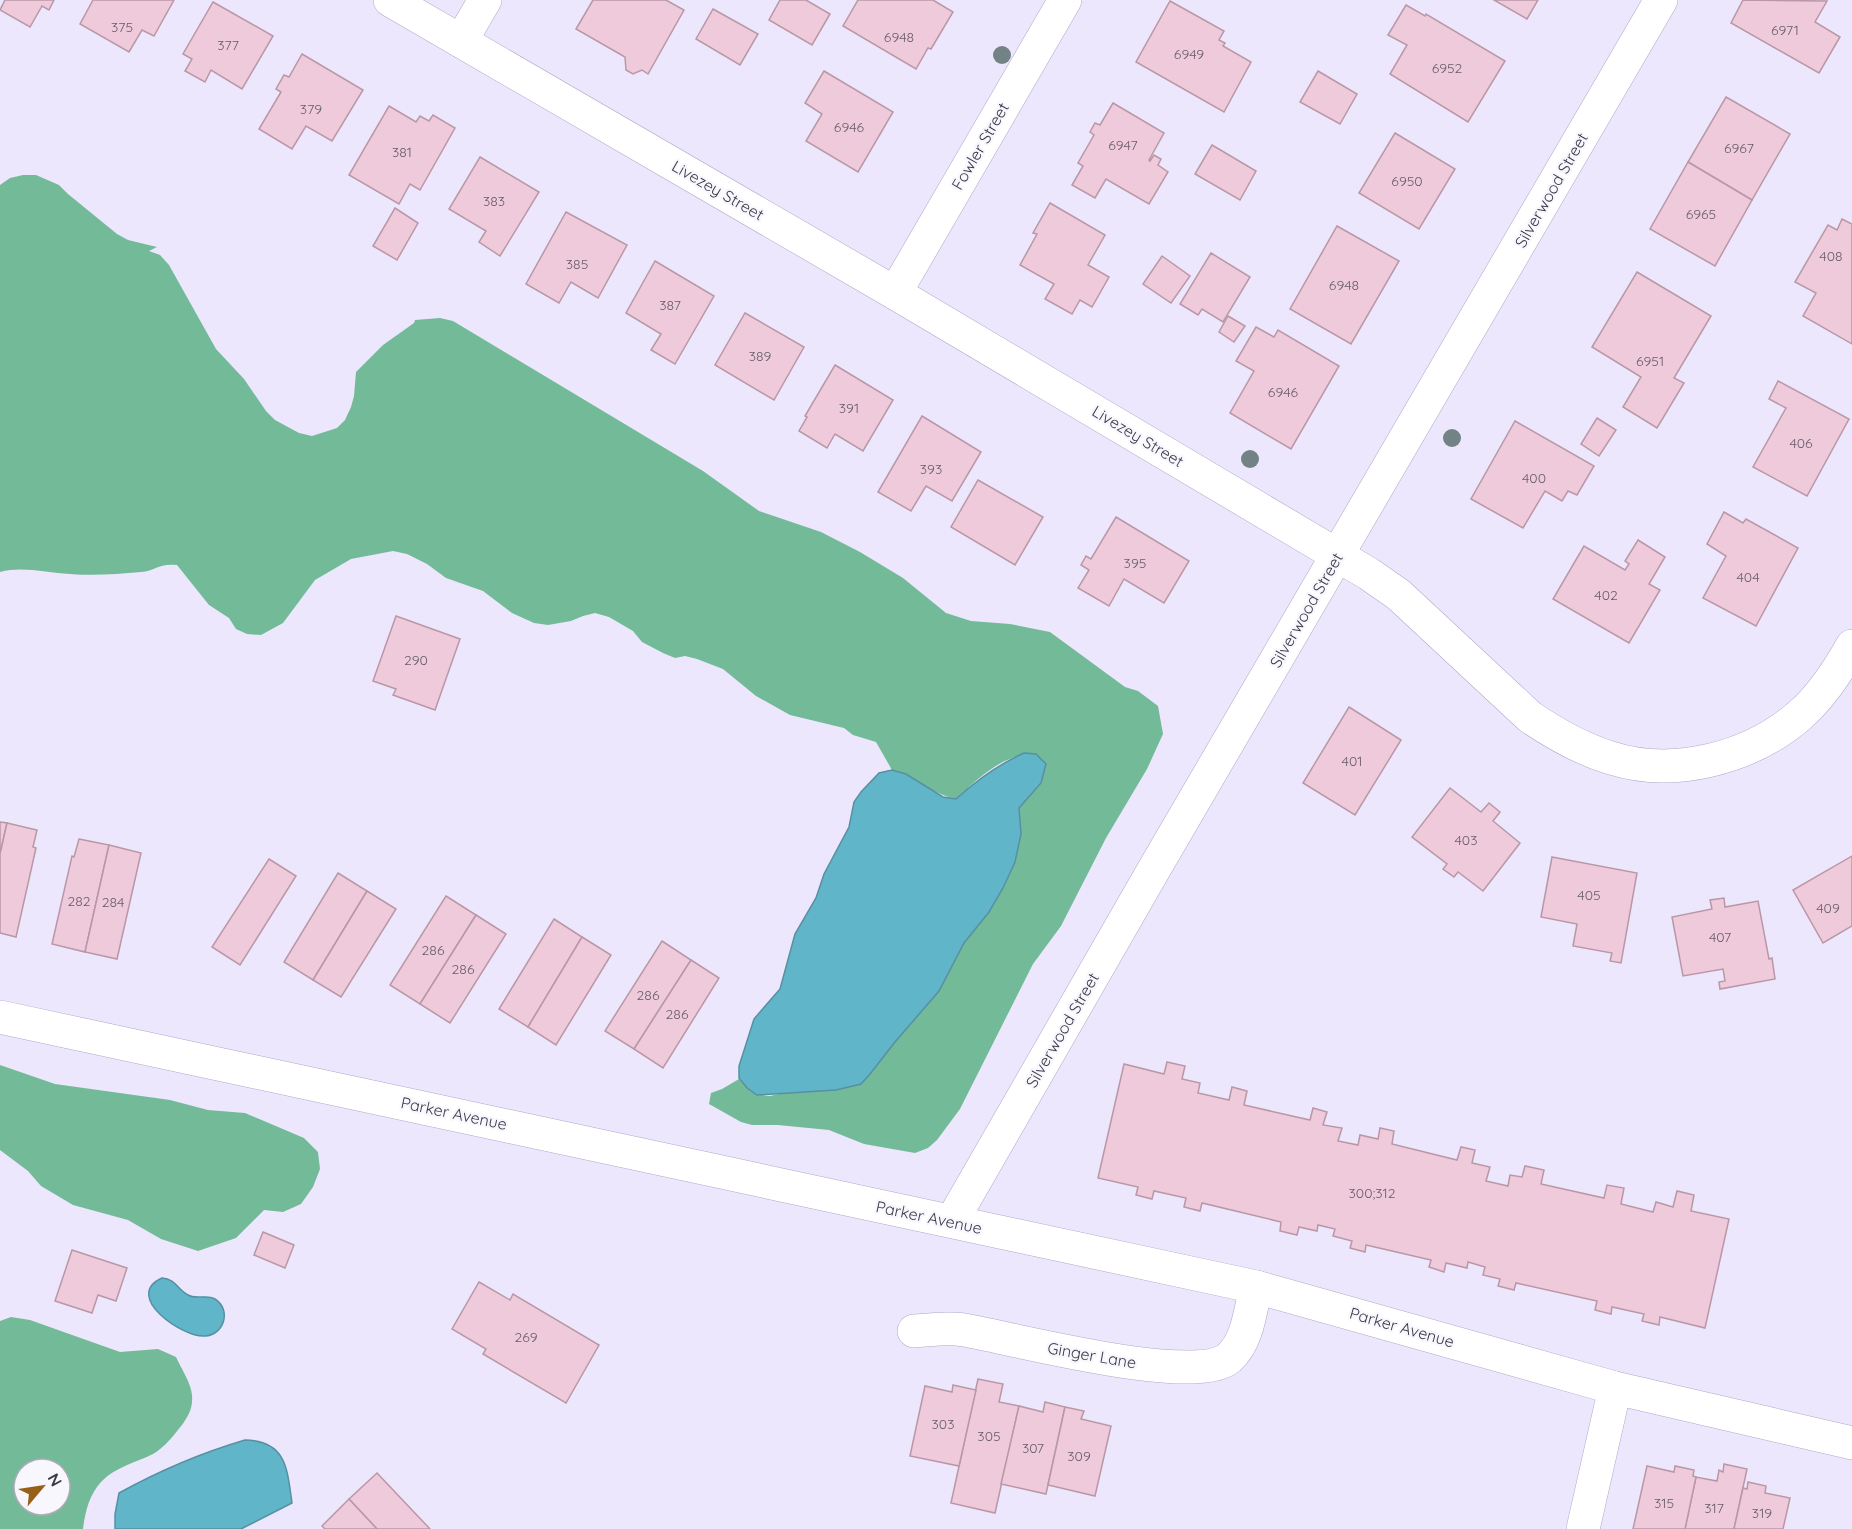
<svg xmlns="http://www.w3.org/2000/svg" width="1852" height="1529" font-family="Quicksand,sans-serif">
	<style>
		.forest { fill: #73ba99; fill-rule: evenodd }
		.water { fill: #61b5c9; stroke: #5690a2; stroke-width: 1.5 }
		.building { fill: #eecada; stroke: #ba97a6; stroke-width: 1.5 }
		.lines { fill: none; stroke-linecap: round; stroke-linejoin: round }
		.street-casing { stroke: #afa7c8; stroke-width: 34 }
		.street { stroke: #fff; stroke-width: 33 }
		.tree { fill: #728285 }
		.labels { text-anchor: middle; stroke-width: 4.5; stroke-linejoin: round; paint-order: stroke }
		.number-label { font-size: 14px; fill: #695e6c }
		.street-label { font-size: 16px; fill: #3d3a47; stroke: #f8f7fe }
	</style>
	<rect width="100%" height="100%" fill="#ece7fc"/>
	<g class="forest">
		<path d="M23,175H36L59,185L68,194L117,234L128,240L157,247L149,251L160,255L169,265L216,349L244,379L266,411L275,420L299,433L312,436L337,428L345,420L351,407L354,396L356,372L383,345L414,323L415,320L440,318L453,321L703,471L759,511L821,532L860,552L903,578L946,613L971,621L1010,624L1050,632L1125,687L1138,691L1158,706L1163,734L1147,769L1106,838L1061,926L1033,964L960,1109L937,1140L928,1148L915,1153L864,1144L829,1130L778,1125H752L741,1122L709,1104L711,1093L722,1089L739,1079C749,1090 755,1095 770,1096L870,1074L895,1042L939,991L964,943L989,912L1003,888L1015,862L1021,834L1019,808L1041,783L1046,764L1036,754C1005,752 977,779 956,799C932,794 915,777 892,770L876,742L853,735L844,728L790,715L756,696L723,669L697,659L685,656L675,658L663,653L642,642L633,631L609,617L595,613L583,616L571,621L548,625L534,623L512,613L483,591L446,578L427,564L407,554L393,551L351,559L315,580L283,623L261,635L247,634L236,629L229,618L209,605L177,565C158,563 156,571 141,572C117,574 94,576 70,574C47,573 23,566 0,572V185L10,178Z"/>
		<polygon points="0,1065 55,1084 170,1100 208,1110 245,1113 304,1138 318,1152 320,1169 313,1187 301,1204 283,1212 264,1210 236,1238 198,1251 161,1239 128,1220 73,1205 41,1186 28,1171 0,1150"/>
		<path d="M11,1317L30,1320L120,1352L158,1349L176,1357C181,1368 191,1383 192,1395C193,1408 189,1415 182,1425C173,1436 165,1447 153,1454C135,1463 115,1467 101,1482C89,1495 85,1513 83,1529H0V1321ZM24,1469H60V1505H24Z"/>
	</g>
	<g class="water">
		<path d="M1024,753L1036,754L1046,764L1041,783L1019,808L1021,834L1015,862L1003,888L989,912L964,943L939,991L895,1042L870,1074L861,1084L836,1090L757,1095L747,1088L739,1078V1066L754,1019L780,989L795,934L816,898L824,874L849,827L854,802L861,792L879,773L892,770L906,774L943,797L956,799C977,780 997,765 1024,753Z"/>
		<path d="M162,1278C176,1279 177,1289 188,1295C196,1300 207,1294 215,1299C232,1310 224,1335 205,1336C183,1338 122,1296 162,1278Z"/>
		<path d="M245,1440C287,1441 287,1469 292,1503L241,1529H115V1514L119,1493C159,1471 201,1453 245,1440Z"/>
	</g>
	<g class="building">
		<polygon points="5,0 54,0 49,10 42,6 30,27 0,10"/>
		<polygon points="93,0 174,0 154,36 142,30 129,52 80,24"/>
		<polygon points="593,0 666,0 684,10 648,74 642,70 633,74 626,70 625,57 576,29"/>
		<polygon points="780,0 806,0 830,14 812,45 769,20"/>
		<polygon points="858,0 933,0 953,12 931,49 928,48 916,69 843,26"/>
		<polygon points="1494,0 1538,0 1527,19"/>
		<polygon points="1743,0 1827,1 1815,22 1840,37 1819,73 1731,23"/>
		<polygon points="1170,1 1224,31 1219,40 1225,43 1223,46 1251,62 1224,112 1136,62"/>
		<polygon points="213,2 273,36 242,89 211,70 205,82 185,71 192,59 183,54"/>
		<polygon points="1406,5 1425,16 1426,14 1505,61 1468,122 1390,74 1407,45 1388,35"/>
		<polygon points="713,9 758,34 740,65 696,39"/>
		<polygon points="302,54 363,90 332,141 306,126 292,149 259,129 281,92 276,89 284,75 289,77"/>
		<polygon points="824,71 893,112 858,172 806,141 822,114 805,103"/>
		<polygon points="1318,71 1357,94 1340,124 1300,102"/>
		<polygon points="1726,97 1790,134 1752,200 1688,162"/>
		<polygon points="1113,103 1164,133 1149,160 1150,161 1154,155 1161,159 1158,165 1168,172 1149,204 1106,179 1095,198 1072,185 1083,166 1078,163 1094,135 1090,132 1095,123 1100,125"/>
		<polygon points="389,106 416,122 420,116 429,121 433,115 455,128 420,190 410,184 399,204 349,175"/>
		<polygon points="1395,133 1455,169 1419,229 1359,193"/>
		<polygon points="1212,145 1256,171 1240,200 1195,174"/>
		<polygon points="480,157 539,192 500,256 479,242 486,231 449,209"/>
		<polygon points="1688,162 1752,200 1715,266 1650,229"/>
		<polygon points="1050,203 1105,235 1088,265 1109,277 1092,307 1080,300 1072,314 1045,299 1054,284 1020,265 1037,234 1033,233"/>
		<polygon points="395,208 418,223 397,260 373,246"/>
		<polygon points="566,212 627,245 598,298 571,282 559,303 526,284"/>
		<polygon points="1842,219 1852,224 1852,344 1803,316 1816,293 1795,282 1828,225 1837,230"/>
		<polygon points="1337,226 1399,261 1351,344 1290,309"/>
		<polygon points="1211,253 1250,277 1223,322 1202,309 1198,315 1180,304"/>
		<polygon points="1162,256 1190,276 1171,303 1143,284"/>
		<polygon points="655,261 714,296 675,364 651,350 661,334 626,313"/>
		<polygon points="1637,272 1711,316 1674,378 1684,383 1657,428 1623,407 1641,377 1592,347"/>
		<polygon points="745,313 804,347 774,400 715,365"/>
		<polygon points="1228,316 1245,326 1234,342 1219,332"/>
		<polygon points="1256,327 1274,337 1278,330 1339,366 1291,449 1230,413 1254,371 1236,361"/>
		<polygon points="835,365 893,400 863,451 835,434 827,448 799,431 807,417 805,416"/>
		<polygon points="1778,381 1849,419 1807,496 1753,467 1786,408 1769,399"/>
		<polygon points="922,416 981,452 952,501 926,486 911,511 878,492"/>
		<polygon points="1597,418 1616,430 1599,456 1581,444"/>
		<polygon points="1515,421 1594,466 1577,495 1568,491 1562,501 1545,491 1523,528 1471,499"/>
		<polygon points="978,480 1043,517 1015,565 951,527"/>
		<polygon points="1724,512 1743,523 1746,519 1798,548 1756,626 1703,598 1726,556 1707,544"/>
		<polygon points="1116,517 1189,561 1164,603 1124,579 1109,606 1078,588 1089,570 1081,565 1086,556 1091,559"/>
		<polygon points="1638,540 1665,557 1649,584 1660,590 1629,643 1553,599 1584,546 1625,570 1629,564 1625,561"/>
		<polygon points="396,616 460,639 435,710 393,695 396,689 373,681"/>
		<polygon points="1349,707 1401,740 1355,815 1303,783"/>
		<polygon points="1450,788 1481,812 1489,803 1500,812 1493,821 1520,843 1483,891 1458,872 1454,877 1443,869 1447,864 1412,837"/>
		<polygon points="0,822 7,823 0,854"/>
		<polygon points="7,823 37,830 33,847 36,848 16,937 0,933 0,854"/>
		<polygon points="79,839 109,845 85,952 52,944 72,856 74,857"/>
		<polygon points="109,845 141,853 117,959 85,952"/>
		<polygon points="1852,856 1852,926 1823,943 1793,890"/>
		<polygon points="1552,857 1637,873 1621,963 1610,961 1612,953 1573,946 1577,924 1541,917"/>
		<polygon points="269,859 296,876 240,965 212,947"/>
		<polygon points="338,873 367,891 313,980 284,962"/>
		<polygon points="367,891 396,909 341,997 313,980"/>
		<polygon points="446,896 476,915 420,1004 390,985"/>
		<polygon points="1724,898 1725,907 1758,901 1769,959 1772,958 1775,979 1720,989 1719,982 1725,981 1723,969 1683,976 1672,917 1712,909 1710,900"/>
		<polygon points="476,915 506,934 450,1023 420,1004"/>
		<polygon points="554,919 582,937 528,1027 499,1009"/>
		<polygon points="582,937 611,955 556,1045 528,1027"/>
		<polygon points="662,941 691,960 634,1049 605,1031"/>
		<polygon points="691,960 719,978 663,1068 634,1049"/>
		<polygon points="1167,1062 1185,1066 1182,1079 1200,1083 1198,1093 1229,1100 1232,1087 1247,1091 1244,1105 1310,1120 1313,1108 1327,1112 1323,1125 1342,1128 1338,1141 1358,1145 1360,1135 1378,1139 1380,1128 1394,1131 1392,1144 1457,1160 1461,1147 1475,1150 1472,1163 1490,1167 1486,1181 1508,1186 1510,1175 1522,1177 1525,1166 1544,1170 1541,1184 1604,1198 1607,1185 1624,1188 1621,1204 1653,1212 1656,1202 1673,1207 1677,1191 1694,1195 1691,1211 1729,1219 1705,1328 1660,1317 1659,1325 1642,1321 1644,1314 1612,1307 1611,1314 1595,1310 1597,1301 1516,1283 1514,1290 1498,1286 1500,1279 1483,1275 1485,1267 1468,1262 1467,1268 1446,1263 1444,1272 1429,1267 1431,1260 1366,1245 1365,1252 1350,1248 1352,1241 1333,1236 1335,1229 1318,1225 1317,1231 1299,1227 1297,1235 1280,1231 1281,1222 1202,1203 1200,1211 1184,1207 1186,1198 1154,1191 1152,1199 1136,1195 1138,1187 1098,1178 1124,1064 1164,1074"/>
		<polygon points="263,1232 294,1245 285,1268 254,1255"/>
		<polygon points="72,1250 127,1268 116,1301 98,1295 92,1313 55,1301"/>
		<polygon points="479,1282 510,1300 513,1294 599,1345 566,1403 483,1354 486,1349 452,1329"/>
		<polygon points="978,1379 1003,1384 999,1402 1019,1406 995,1513 951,1503"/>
		<polygon points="953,1385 976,1390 959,1466 910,1456 925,1386 952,1392"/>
		<polygon points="1045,1402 1065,1407 1046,1494 1001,1484 1019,1406 1043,1412"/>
		<polygon points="1065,1407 1084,1411 1081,1419 1111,1426 1095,1496 1048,1485"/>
		<polygon points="1724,1464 1747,1469 1734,1529 1685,1529 1696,1477 1717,1481 1719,1470 1723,1472"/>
		<polygon points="1647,1466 1674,1472 1675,1466 1694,1470 1693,1476 1696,1477 1685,1529 1633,1529"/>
		<polygon points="377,1473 430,1529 377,1529 349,1499"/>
		<polygon points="1748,1482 1766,1486 1765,1493 1790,1498 1783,1529 1734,1529 1743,1488 1747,1489"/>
		<polygon points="349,1499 377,1529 325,1529 322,1526"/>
	</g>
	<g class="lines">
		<defs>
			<g id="street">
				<path d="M390,0L895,293L1369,574L1399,595L1530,717C1555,734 1581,749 1611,758C1674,778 1751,758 1800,715C1822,696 1838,671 1852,646"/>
				<polyline points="461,41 485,0"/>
				<polyline points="895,293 1065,0"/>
				<polyline points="0,1017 1256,1287 1615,1388 1852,1443"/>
				<polyline points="952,1221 1153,871 1661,0"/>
				<path d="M914,1331C930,1330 949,1327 964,1330C1012,1338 1194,1387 1229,1358C1248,1341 1250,1311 1256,1287"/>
				<polyline points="1583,1529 1615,1388"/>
			</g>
		</defs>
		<use href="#street" class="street-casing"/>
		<use href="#street" class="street"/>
	</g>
	<g class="tree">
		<circle cx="1002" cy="55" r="9"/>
		<circle cx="1452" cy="438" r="9"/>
		<circle cx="1250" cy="459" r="9"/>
	</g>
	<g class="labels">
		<g class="number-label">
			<text x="122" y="32">375</text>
			<text x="1785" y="35">6971</text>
			<text x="899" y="42">6948</text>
			<text x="228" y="50">377</text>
			<text x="1189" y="59">6949</text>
			<text x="1447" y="73">6952</text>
			<text x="311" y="114">379</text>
			<text x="849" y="132">6946</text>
			<text x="1123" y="150">6947</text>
			<text x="1739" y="153">6967</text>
			<text x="402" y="157">381</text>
			<text x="1407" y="186">6950</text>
			<text x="494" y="206">383</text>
			<text x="1701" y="219">6965</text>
			<text x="1831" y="261">408</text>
			<text x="577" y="269">385</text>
			<text x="1344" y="290">6948</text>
			<text x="670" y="310">387</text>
			<text x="760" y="361">389</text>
			<text x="1650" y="366">6951</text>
			<text x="1283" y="397">6946</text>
			<text x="849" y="413">391</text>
			<text x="1801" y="448">406</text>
			<text x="931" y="474">393</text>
			<text x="1534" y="483">400</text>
			<text x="1135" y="568">395</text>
			<text x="1748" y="582">404</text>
			<text x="1606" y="600">402</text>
			<text x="416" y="665">290</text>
			<text x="1352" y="766">401</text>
			<text x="1466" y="845">403</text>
			<text x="1589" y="900">405</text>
			<text x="79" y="906">282</text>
			<text x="113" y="907">284</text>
			<text x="1828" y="913">409</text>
			<text x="1720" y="942">407</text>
			<text x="433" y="955">286</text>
			<text x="463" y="974">286</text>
			<text x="648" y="1000">286</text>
			<text x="677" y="1019">286</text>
			<text x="1372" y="1198">300;312</text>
			<text x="526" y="1342">269</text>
			<text x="943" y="1429">303</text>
			<text x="989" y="1441">305</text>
			<text x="1033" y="1453">307</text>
			<text x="1079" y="1461">309</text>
			<text x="1664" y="1508">315</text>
			<text x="1714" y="1513">317</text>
			<text x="1762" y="1518">319</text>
		</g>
		<g class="street-label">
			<text transform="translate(980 146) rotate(-60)" y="6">Fowler Street</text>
			<text transform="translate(718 190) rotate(30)" y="6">Livezey Street</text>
			<text transform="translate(1551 190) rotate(-60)" y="6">Silverwood Street</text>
			<text transform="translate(1138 436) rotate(31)" y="6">Livezey Street</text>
			<text transform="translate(1306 610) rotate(-60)" y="6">Silverwood Street</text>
			<text transform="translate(1062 1030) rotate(-60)" y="6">Silverwood Street</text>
			<text transform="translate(454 1113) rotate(12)" y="6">Parker Avenue</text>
			<text transform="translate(929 1217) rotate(12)" y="6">Parker Avenue</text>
			<text transform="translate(1402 1327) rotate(16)" y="6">Parker Avenue</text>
			<text transform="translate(1092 1355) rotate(10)" y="6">Ginger Lane</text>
		</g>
	</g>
	<g transform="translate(42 1487) rotate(61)"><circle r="28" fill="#f8f7fe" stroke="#adabb5" stroke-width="1.5"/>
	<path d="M0-4.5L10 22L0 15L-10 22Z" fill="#976019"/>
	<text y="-9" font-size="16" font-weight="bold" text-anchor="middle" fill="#3d3a47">N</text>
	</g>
</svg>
